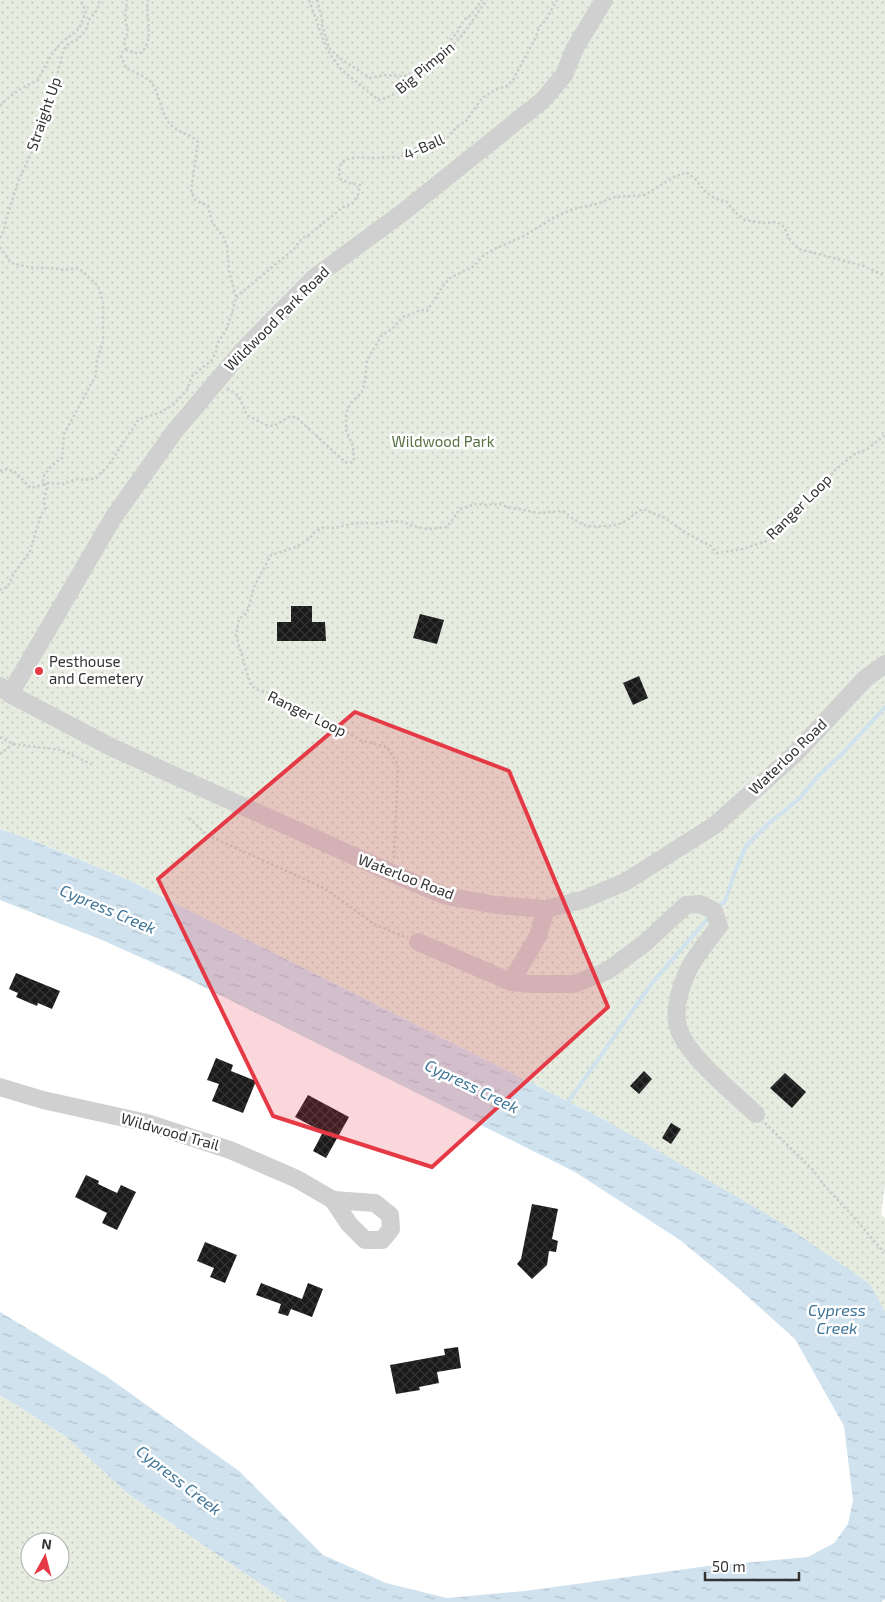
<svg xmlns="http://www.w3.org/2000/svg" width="885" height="1602" font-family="'Exo 2',sans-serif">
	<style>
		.park { fill: url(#park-dots); fill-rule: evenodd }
		.water { fill: url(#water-ripples) }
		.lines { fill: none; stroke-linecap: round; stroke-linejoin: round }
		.stream { stroke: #cfe2ee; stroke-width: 4 }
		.building { fill: url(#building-cross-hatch) }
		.path { stroke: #cdcdcd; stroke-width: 2.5; stroke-dasharray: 2.5 2.5; stroke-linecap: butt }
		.minor { stroke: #d0d0d0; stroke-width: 18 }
		.marked { fill: #e63946; fill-opacity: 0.2; stroke: #e63946; stroke-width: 4; stroke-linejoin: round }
		.poi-dot { fill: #e63946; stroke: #fff; stroke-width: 2 }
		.labels { text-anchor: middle; stroke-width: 5; stroke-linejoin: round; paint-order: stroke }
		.street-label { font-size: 15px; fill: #333; stroke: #fff }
		.park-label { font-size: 15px; fill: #56703f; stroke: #fff }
		.poi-label { font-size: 15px; fill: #333; stroke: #fff; text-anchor: start }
		.water-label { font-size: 16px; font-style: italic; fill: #3f7597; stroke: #fff }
	</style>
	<defs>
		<pattern id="park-dots" width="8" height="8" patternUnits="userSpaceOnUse" patternTransform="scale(1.25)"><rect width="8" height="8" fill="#e6ecdf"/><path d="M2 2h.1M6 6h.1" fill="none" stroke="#c6cbc0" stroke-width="1.8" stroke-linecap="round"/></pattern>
		<pattern id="water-ripples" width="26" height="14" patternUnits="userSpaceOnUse" patternTransform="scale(1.25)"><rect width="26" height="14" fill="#cfe2ee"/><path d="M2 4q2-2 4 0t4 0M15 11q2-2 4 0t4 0" fill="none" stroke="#b2c2cd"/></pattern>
		<pattern id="building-cross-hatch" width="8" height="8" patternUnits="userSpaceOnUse" patternTransform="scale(1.25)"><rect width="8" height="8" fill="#1a1a1a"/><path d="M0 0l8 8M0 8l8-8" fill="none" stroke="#333"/></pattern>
	</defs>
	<rect width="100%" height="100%" fill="#fff"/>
	<g class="park">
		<polygon points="0,0 885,0 885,1186 881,1215 885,1218 885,1311 870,1284 607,1121 129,880 38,842 0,829"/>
		<path d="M0,1395L64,1435L127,1493L287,1602H0ZM30,1542H60V1572H30Z"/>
	</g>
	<polygon class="water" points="0,829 37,842 129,880 607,1121 780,1222 870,1284 885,1311 885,1599 881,1602 287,1602 127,1493 64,1435 0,1395 0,1312 106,1376 239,1471 323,1555 386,1583 447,1598 525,1591 708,1566 808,1557 834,1543 848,1524 853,1500 844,1426 795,1339 738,1288 680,1240 575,1172 178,974 102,940 0,900"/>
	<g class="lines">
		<g class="stream">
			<polyline points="718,907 725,901 735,872 746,846 768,824 799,799 819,775 843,753 885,707"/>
			<polyline points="566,1105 652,983 710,916"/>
		</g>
	</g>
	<g class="building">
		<polygon points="291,606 312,606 312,622 325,622 326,641 277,641 277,622 291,622"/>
		<polygon points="420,614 444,620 437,644 413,638"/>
		<polygon points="639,676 648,698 633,705 623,683"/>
		<polygon points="16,973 60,991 52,1009 38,1003 37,1006 16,997 18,993 9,989"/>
		<polygon points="216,1058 233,1065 231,1071 256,1081 243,1113 212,1101 219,1084 207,1080"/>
		<polygon points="644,1071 652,1079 639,1094 630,1086"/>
		<polygon points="785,1073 806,1092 792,1108 770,1088"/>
		<polygon points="308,1095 349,1117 326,1158 313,1151 323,1132 295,1117"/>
		<polygon points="671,1123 681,1129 671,1144 662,1138"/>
		<polygon points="86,1175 99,1181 98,1184 117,1193 121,1185 136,1192 117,1230 102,1223 107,1213 75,1197"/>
		<polygon points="532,1204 558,1209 552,1239 558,1241 556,1252 549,1251 547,1265 532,1279 517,1264 521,1259"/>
		<polygon points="205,1242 237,1255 225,1283 210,1277 214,1268 197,1261"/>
		<polygon points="261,1283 302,1299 308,1283 323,1289 312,1317 291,1309 288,1316 278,1313 281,1304 256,1295"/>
		<polygon points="458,1347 461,1368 437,1372 439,1383 419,1387 420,1390 396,1394 390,1365 445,1355 444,1349"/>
	</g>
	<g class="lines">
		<g class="path">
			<path d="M309,0L327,50L341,69L378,100C404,95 437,62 455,43C467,31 476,14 487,0"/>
			<polyline points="317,0 322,19 322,25 329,48 341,59 370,78 384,75 404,76 415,72 438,56 458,31 464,20 471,15 482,0"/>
			<polyline points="126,50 124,41 128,32 125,17 127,0"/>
			<path d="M0,106C11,94 23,87 38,80L51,55L61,43L79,29L86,11L80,0"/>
			<polyline points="0,238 4,230 6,220 18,182 33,149 39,126 52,94 64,49 69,43 77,40 86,30 89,20 97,10 100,0"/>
			<polyline points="0,247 11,263 33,268 51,268 66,270 76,268 81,270 98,286 103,302 103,342 97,360 96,375 64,434 62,458 52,465 43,477 43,480 47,488 44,499 45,509 41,515 30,551 13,575 8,586 0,590"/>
			<path d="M236,297L294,249L302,238L309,235L343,207L353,203L358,195L360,185L349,183L340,179C335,155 354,157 371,158C381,158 389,156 399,158L409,151L423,145L446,139L458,126L466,121L482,98L497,89L507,86L513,80L536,37L539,27L545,21L557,0"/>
			<polyline points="227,389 235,393 239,397 247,415 266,425 274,426 289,417 296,417 345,462 350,463 354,461 353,446 346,430 346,413 351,403 362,392 365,382 367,360 382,335 392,329 403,317 421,310 427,311 443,286 450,278 474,266 484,255 494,249 524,236 553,218 573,209 597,204 615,197 645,195 674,177 686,172 694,178 705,191 714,198 727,202 735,212 745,220 764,223 777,222 784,227 790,240 799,249 864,266 885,276"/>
			<path d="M0,471L7,469L15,472L31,488L48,483L63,484L77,479L85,480L96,478L108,466L139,419L159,413L173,405L187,390L192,376L212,360L216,352L217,344L226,330L232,313L236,297L229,271L227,246L224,238L212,222L208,206L195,200L191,191L198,142C190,133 177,133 169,123C160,111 159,90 150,81C144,76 134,72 126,68L121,56L123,51L126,50L139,54C156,43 145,18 148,0"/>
			<polyline points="0,737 13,744 61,750 93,765"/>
			<polyline points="0,754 13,744"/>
			<polyline points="189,818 207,835 324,888 374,924 405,937"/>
			<path d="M394,858L398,765L387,747L360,740L330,722L273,694L255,689L250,683L236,635L239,619L247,613L254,587L271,555L296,547L309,539L315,532L324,527L334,528L356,523H382L390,521L404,522L410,525L427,529L447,527L460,509L476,504L486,505L500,504L507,507L539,513L563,511C580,524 583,528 605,526C612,526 617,525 624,522C631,518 635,512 643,509L665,518L686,533L711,546L717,553L743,549L769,540L811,494L824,484L835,470L856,453L866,450L885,435"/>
			<polyline points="765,1123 814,1171 824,1185 858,1222 880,1248 885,1251"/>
		</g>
		<g class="minor">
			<polyline points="0,686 10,694 113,748 403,878 446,896 496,905 546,909 582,900 625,882 715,825 794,755 865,679 885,664"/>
			<polyline points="10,694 113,518 174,432 243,350 315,277 402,213 543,100 564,75 575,48 604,0"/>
			<path d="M546,909L538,936L511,982L531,984H574L607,971L645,943L686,905L700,904L714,911L719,926C709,940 693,958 687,973C680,988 675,1006 677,1022C680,1051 735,1094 756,1114"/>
			<polyline points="418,942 511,982"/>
			<polyline points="0,1087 43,1100 147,1123 230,1150 297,1179 333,1200"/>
			<polygon points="333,1200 375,1203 390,1215 391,1229 382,1240 365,1240 349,1224"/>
		</g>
	</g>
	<path class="marked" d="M355,712L509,771L608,1007L432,1167L273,1116L158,879Z"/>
	<circle class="poi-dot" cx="39" cy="671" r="5"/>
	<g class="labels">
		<g class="street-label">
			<text transform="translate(425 68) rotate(-40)" y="5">Big Pimpin</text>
			<text transform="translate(44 114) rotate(-71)" y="5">Straight Up</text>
			<text transform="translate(424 147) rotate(-24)" y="5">4-Ball</text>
			<text transform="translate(277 319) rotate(-45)" y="5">Wildwood Park Road</text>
			<text transform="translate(799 507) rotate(-45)" y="5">Ranger Loop</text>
			<text transform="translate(307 714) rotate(26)" y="5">Ranger Loop</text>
			<text transform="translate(788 757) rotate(-44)" y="5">Waterloo Road</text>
			<text transform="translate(406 877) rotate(21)" y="5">Waterloo Road</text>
			<text transform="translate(170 1132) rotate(16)" y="5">Wildwood Trail</text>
		</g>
		<g class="park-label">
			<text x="443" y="447">Wildwood Park</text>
		</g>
		<g class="poi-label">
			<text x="49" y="667">Pesthouse<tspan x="49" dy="17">and Cemetery</tspan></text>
		</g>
		<g class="water-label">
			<text transform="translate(108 909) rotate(23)" y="6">Cypress Creek</text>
			<text transform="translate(472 1086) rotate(26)" y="6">Cypress Creek</text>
			<text x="837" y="1316">Cypress<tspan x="837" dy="18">Creek</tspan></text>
			<text transform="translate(179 1480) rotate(38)" y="6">Cypress Creek</text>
		</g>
	</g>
	<g transform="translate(45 1557) rotate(7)"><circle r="24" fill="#ffffff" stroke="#adadad"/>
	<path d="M0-4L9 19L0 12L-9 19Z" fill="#e63946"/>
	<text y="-8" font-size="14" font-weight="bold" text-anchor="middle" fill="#333333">N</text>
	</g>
	<path d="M705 1572v8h94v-8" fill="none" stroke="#333333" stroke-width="2.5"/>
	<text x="712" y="1572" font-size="15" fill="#333333" stroke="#ffffff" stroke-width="4" paint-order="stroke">50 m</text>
</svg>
